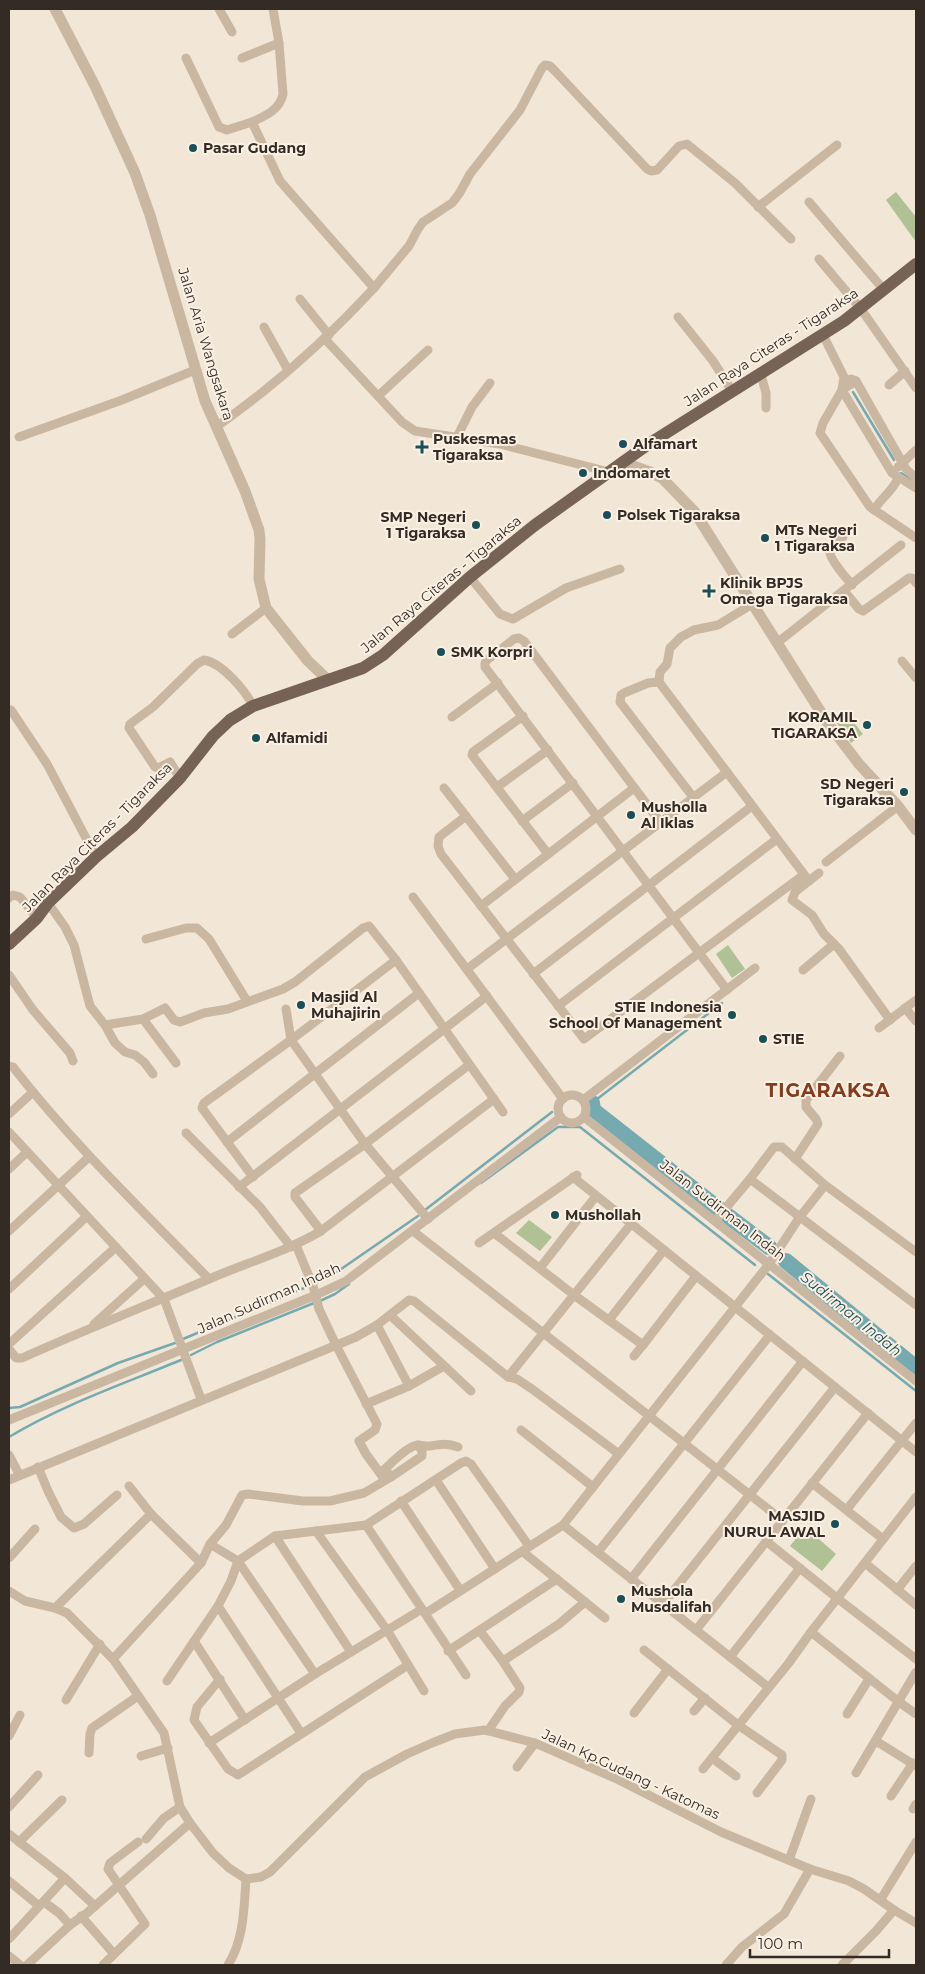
<svg xmlns="http://www.w3.org/2000/svg" width="925" height="1974" font-family="Montserrat,sans-serif">
	<style>
		.green { fill: #b0c196 }
		.lines { fill: none; stroke-linecap: round; stroke-linejoin: round }
		.stream { stroke: #75aab0; stroke-width: 2.5 }
		.river { stroke: #75aab0; stroke-width: 16 }
		.minor { stroke: #cab7a2; stroke-width: 9 }
		.tertiary { stroke: #cab7a2; stroke-width: 11 }
		.primary { stroke: #776355; stroke-width: 12 }
		.poi-dot { fill: #194f57; stroke: #faf0e3; stroke-width: 2 }
		.labels { text-anchor: middle; stroke-width: 4; stroke-linejoin: round; paint-order: stroke }
		.poi-label { font-size: 14px; font-weight: bold; fill: #342b25; stroke: #faf0e3; text-anchor: start }
		.street-label { font-size: 14px; fill: #342b25; stroke: #faf0e3 }
		.water-label { font-size: 15px; font-style: italic; fill: #194f57; stroke: #faf0e3 }
		.district-label { font-size: 19px; font-weight: bold; letter-spacing: 1px; fill: #863b1b; stroke: #faf0e3 }
	</style>
	<rect width="100%" height="100%" fill="#f2e7d6"/>
	<g class="green">
		<polygon points="896,192 916,217 916,242 886,200"/>
		<polygon points="847,714 863,734 851,743 836,722"/>
		<polygon points="728,945 745,969 732,978 716,954"/>
		<polygon points="529,1220 552,1237 540,1251 516,1233"/>
		<polygon points="805,1527 836,1554 822,1571 790,1546"/>
	</g>
	<g class="lines">
		<g class="stream">
			<polyline points="853,392 894,460"/>
			<polyline points="901,473 911,479"/>
			<polyline points="592,1103 722,1003"/>
			<polyline points="481,1183 558,1127 580,1127 755,1265"/>
			<polyline points="425,1210 552,1112"/>
			<polyline points="768,1274 916,1391"/>
			<polyline points="315,1283 331,1276 418,1216"/>
			<polyline points="320,1301 335,1294 349,1284"/>
			<polyline points="183,1339 309,1286"/>
			<polyline points="191,1355 217,1342 314,1303"/>
			<polyline points="9,1408 20,1407 118,1363 175,1343"/>
			<path d="M9,1437C62,1405 123,1384 181,1360"/>
		</g>
		<g class="river">
			<polyline points="592,1103 593,1110 719,1209"/>
			<polyline points="728,1216 769,1247"/>
			<polyline points="786,1261 916,1368"/>
		</g>
		<g class="minor">
			<polyline points="219,9 232,32"/>
			<polyline points="186,58 219,127 227,130 252,122"/>
			<polyline points="242,58 279,43"/>
			<polyline points="809,202 884,290"/>
			<polyline points="758,207 837,145"/>
			<polyline points="819,259 861,309 916,388"/>
			<polyline points="374,288 409,246 418,229 423,222 452,203 459,194 470,174 520,110 542,68 545,65 550,66 555,71 647,169 651,171 657,170 679,146 687,144 735,183 791,239"/>
			<polyline points="300,299 329,335"/>
			<polyline points="678,317 713,361 732,391"/>
			<polyline points="264,327 288,370"/>
			<polyline points="823,335 844,377 842,390 892,473 916,488"/>
			<polyline points="325,339 402,422 415,431 500,444 609,472"/>
			<polyline points="761,375 766,393 766,408"/>
			<polyline points="851,379 856,381 906,469 916,478"/>
			<polyline points="856,381 842,390 823,423 820,433 870,507 916,538"/>
			<polyline points="889,385 905,371"/>
			<polyline points="378,396 428,350"/>
			<path d="M216,427C273,387 326,340 374,288L280,181L252,122C265,116 280,110 283,94L279,43L273,9"/>
			<polyline points="19,437 122,400 195,370"/>
			<polyline points="457,437 472,407 490,383"/>
			<polyline points="898,467 916,450"/>
			<path d="M874,510C881,498 893,491 898,478"/>
			<path d="M843,537C839,540 833,543 830,547C826,557 846,577 852,585"/>
			<polyline points="470,577 500,614 513,619 566,588 620,569"/>
			<polyline points="844,591 859,609 863,611 909,578 912,578 916,583"/>
			<polyline points="754,603 718,625 694,630 681,637 670,648 667,664 660,672 659,682 809,881"/>
			<polyline points="232,634 266,608"/>
			<polyline points="777,643 901,545"/>
			<polyline points="902,661 916,678"/>
			<polyline points="659,682 648,683 624,693 621,695 620,702 693,797"/>
			<polyline points="11,710 47,764 96,857"/>
			<polyline points="523,716 473,752 472,755 548,854"/>
			<polyline points="452,717 498,683"/>
			<path d="M180,778L170,762L158,768L155,767L129,728L130,724L153,707L197,664L204,660C222,663 245,690 253,706"/>
			<polyline points="497,787 548,750"/>
			<polyline points="444,788 515,879"/>
			<polyline points="466,816 439,837 438,846 441,854 584,1039 802,876 803,874"/>
			<polyline points="522,821 573,783"/>
			<polyline points="660,822 524,641 519,638 514,639 487,660 485,663 485,667 727,990"/>
			<polyline points="826,862 898,806"/>
			<polyline points="819,873 795,892 792,900 812,915 824,934 839,949 890,1020"/>
			<polyline points="413,897 563,1099"/>
			<polyline points="9,898 13,895 20,897 37,918"/>
			<polyline points="48,903 65,927 74,945 90,1006 105,1025 115,1043 125,1052 135,1055 144,1062 153,1074"/>
			<polyline points="481,906 634,788"/>
			<polyline points="146,939 186,928 197,928 209,939 247,1001"/>
			<polyline points="467,969 727,772"/>
			<polyline points="803,970 834,944"/>
			<polyline points="533,974 752,806"/>
			<polyline points="9,975 33,1010 70,1053 73,1061"/>
			<polyline points="558,1006 777,839"/>
			<polyline points="905,1008 916,1021"/>
			<polyline points="286,1009 291,1040 365,1144 428,1219"/>
			<polyline points="143,1019 165,1008 174,1020 180,1022 204,1013 228,1009 283,989 295,982 363,928 369,926 396,960 503,1112"/>
			<polyline points="105,1025 143,1019 176,1063"/>
			<polyline points="879,1028 916,1000"/>
			<path d="M9,1066L13,1067C72,1143 142,1210 209,1279"/>
			<circle cx="572" cy="1109" r="14"/>
			<polyline points="583,1100 755,968"/>
			<polyline points="9,1114 33,1092"/>
			<polyline points="584,1117 916,1381"/>
			<polyline points="9,1132 164,1299 201,1399"/>
			<polyline points="186,1133 260,1207 291,1247"/>
			<polyline points="227,1142 419,993"/>
			<polyline points="795,1159 818,1124 816,1119 806,1107 806,1100 840,1056"/>
			<polyline points="9,1169 27,1152"/>
			<polyline points="253,1177 202,1108 204,1103 291,1040 396,960"/>
			<polyline points="573,1177 916,1452"/>
			<polyline points="750,1179 916,1305"/>
			<polyline points="239,1187 487,996"/>
			<polyline points="715,1221 750,1179 774,1147 782,1147 825,1185 916,1252"/>
			<polyline points="9,1231 89,1157"/>
			<polyline points="321,1231 295,1197 295,1193 365,1144 469,1065"/>
			<polyline points="413,1231 782,1520"/>
			<polyline points="494,1233 574,1295 643,1345 634,1356"/>
			<polyline points="479,1243 577,1175"/>
			<polyline points="296,1245 313,1286 319,1309 336,1345 377,1424 375,1430 359,1441 366,1454 385,1480"/>
			<polyline points="540,1268 596,1196"/>
			<polyline points="9,1289 86,1217"/>
			<polyline points="390,1315 471,1391"/>
			<polyline points="609,1320 664,1250"/>
			<polyline points="94,1324 144,1279"/>
			<polyline points="377,1325 409,1386"/>
			<polyline points="9,1344 116,1247"/>
			<polyline points="643,1345 696,1276"/>
			<path d="M9,1349L16,1358H22C84,1330 146,1306 209,1279C246,1263 285,1252 321,1231L494,1099"/>
			<polyline points="508,1377 631,1224"/>
			<polyline points="366,1404 409,1386 444,1366"/>
			<polyline points="9,1420 316,1295 346,1281 561,1117"/>
			<polyline points="521,1430 593,1487"/>
			<polyline points="9,1455 19,1474"/>
			<polyline points="38,1467 48,1491 61,1517 74,1528 84,1524 117,1495"/>
			<polyline points="391,1477 422,1456 422,1451 418,1445"/>
			<polyline points="9,1480 356,1337 377,1325 409,1300 414,1301 508,1377 517,1379 532,1389 619,1454"/>
			<polyline points="436,1480 495,1569"/>
			<polyline points="812,1483 883,1539"/>
			<polyline points="129,1486 151,1514 201,1563"/>
			<polyline points="401,1501 460,1590"/>
			<polyline points="847,1509 916,1423"/>
			<polyline points="366,1525 466,1675"/>
			<polyline points="563,1525 768,1687"/>
			<polyline points="316,1531 387,1630 424,1691"/>
			<polyline points="275,1536 351,1652"/>
			<polyline points="766,1541 837,1598 916,1659"/>
			<polyline points="210,1544 238,1561 315,1674"/>
			<polyline points="523,1552 605,1618"/>
			<polyline points="598,1552 770,1335"/>
			<polyline points="9,1558 35,1529"/>
			<polyline points="865,1563 916,1605"/>
			<polyline points="631,1579 803,1361"/>
			<polyline points="897,1590 916,1566"/>
			<polyline points="9,1591 25,1601 55,1608 67,1613 113,1659 164,1733 180,1807 190,1823 213,1853 229,1868 246,1879 261,1877 270,1872 365,1777 407,1754 432,1743 455,1734 485,1730 535,1743 619,1780 721,1832 810,1869 849,1881 864,1889 894,1910 916,1923"/>
			<polyline points="663,1604 835,1387"/>
			<polyline points="218,1606 301,1733"/>
			<polyline points="55,1608 151,1514"/>
			<polyline points="426,1613 563,1525 769,1264 799,1218 825,1185"/>
			<polyline points="696,1630 868,1413"/>
			<polyline points="480,1631 502,1660 506,1659 559,1624 585,1602"/>
			<polyline points="811,1632 899,1702 916,1714"/>
			<polyline points="194,1641 245,1720"/>
			<polyline points="644,1650 738,1725 782,1755 782,1760 757,1793"/>
			<polyline points="448,1651 557,1579"/>
			<polyline points="730,1657 800,1568"/>
			<path d="M113,1659L201,1563L210,1544L226,1525L242,1495L248,1494L303,1501H330L364,1493L391,1477L385,1469C393,1461 408,1446 418,1445C423,1445 426,1447 430,1446C442,1444 447,1443 458,1447"/>
			<polyline points="220,1679 197,1707 194,1720 228,1769 238,1775 408,1665"/>
			<polyline points="167,1681 218,1606 231,1581 238,1561 275,1536 366,1525 461,1463 466,1461 471,1464 529,1546"/>
			<polyline points="66,1700 100,1644"/>
			<polyline points="694,1711 705,1698"/>
			<polyline points="634,1713 668,1669"/>
			<polyline points="847,1714 869,1679"/>
			<polyline points="488,1731 505,1706 519,1692 520,1688 502,1660"/>
			<polyline points="9,1736 20,1715"/>
			<polyline points="876,1741 916,1766"/>
			<polyline points="209,1743 315,1674 422,1609"/>
			<polyline points="89,1753 90,1734 92,1728 138,1696"/>
			<polyline points="141,1756 168,1748"/>
			<polyline points="712,1758 736,1776"/>
			<polyline points="517,1767 535,1743"/>
			<polyline points="703,1769 788,1664 811,1632 916,1497"/>
			<polyline points="856,1773 916,1672"/>
			<polyline points="891,1796 913,1763"/>
			<polyline points="9,1807 38,1775"/>
			<polyline points="913,1809 916,1804"/>
			<polyline points="9,1834 65,1878 95,1906"/>
			<polyline points="146,1839 164,1818 180,1807"/>
			<polyline points="19,1842 62,1800"/>
			<polyline points="789,1860 811,1799"/>
			<polyline points="9,1881 39,1906"/>
			<polyline points="881,1899 916,1842"/>
			<polyline points="44,1902 59,1913 70,1925"/>
			<polyline points="81,1916 114,1954"/>
			<polyline points="9,1939 65,1878"/>
			<polyline points="9,1956 20,1965"/>
			<polyline points="27,1965 70,1925 87,1913 190,1823"/>
			<polyline points="103,1965 145,1924 108,1869 110,1863 138,1842"/>
			<path d="M228,1965C244,1940 244,1908 246,1879"/>
			<polyline points="726,1965 742,1947 784,1914 810,1869"/>
			<polyline points="842,1965 876,1931 894,1910"/>
		</g>
		<g class="tertiary">
			<polyline points="55,9 95,86 135,173 150,215 205,401 245,491 259,530 260,539 259,579 266,608 308,661 327,679"/>
			<polyline points="622,462 650,472 662,478 694,511 827,722 859,764 898,806 916,830"/>
		</g>
		<polyline class="primary" points="9,944 37,918 48,903 96,857 132,827 180,778 213,736 230,720 253,706 363,668 383,655 470,577 535,525 647,445 844,321 916,264"/>
	</g>
	<g class="poi-dot">
		<circle cx="193" cy="148" r="5"/>
		<circle cx="623" cy="444" r="5"/>
		<path d="M419.5 439.5h5v5h5v5h-5v5h-5v-5h-5v-5h5z"/>
		<circle cx="583" cy="473" r="5"/>
		<circle cx="607" cy="515" r="5"/>
		<circle cx="476" cy="525" r="5"/>
		<circle cx="765" cy="538" r="5"/>
		<path d="M706.5 583.5h5v5h5v5h-5v5h-5v-5h-5v-5h5z"/>
		<circle cx="441" cy="652" r="5"/>
		<circle cx="867" cy="725" r="5"/>
		<circle cx="256" cy="738" r="5"/>
		<circle cx="904" cy="792" r="5"/>
		<circle cx="631" cy="815" r="5"/>
		<circle cx="301" cy="1005" r="5"/>
		<circle cx="732" cy="1015" r="5"/>
		<circle cx="763" cy="1039" r="5"/>
		<circle cx="555" cy="1215" r="5"/>
		<circle cx="835" cy="1524" r="5"/>
		<circle cx="621" cy="1599" r="5"/>
	</g>
	<g class="labels">
		<g class="poi-label">
			<text x="203" y="153">Pasar Gudang</text>
			<text x="433" y="444">Puskesmas<tspan x="433" dy="16">Tigaraksa</tspan></text>
			<text x="633" y="449">Alfamart</text>
			<text x="593" y="478">Indomaret</text>
			<text x="617" y="520">Polsek Tigaraksa</text>
			<text x="466" y="522" text-anchor="end">SMP Negeri<tspan x="466" dy="16">1 Tigaraksa</tspan></text>
			<text x="775" y="535">MTs Negeri<tspan x="775" dy="16">1 Tigaraksa</tspan></text>
			<text x="720" y="588">Klinik BPJS<tspan x="720" dy="16">Omega Tigaraksa</tspan></text>
			<text x="451" y="657">SMK Korpri</text>
			<text x="857" y="722" text-anchor="end">KORAMIL<tspan x="857" dy="16">TIGARAKSA</tspan></text>
			<text x="266" y="743">Alfamidi</text>
			<text x="894" y="789" text-anchor="end">SD Negeri<tspan x="894" dy="16">Tigaraksa</tspan></text>
			<text x="641" y="812">Musholla<tspan x="641" dy="16">Al Iklas</tspan></text>
			<text x="311" y="1002">Masjid Al<tspan x="311" dy="16">Muhajirin</tspan></text>
			<text x="722" y="1012" text-anchor="end">STIE Indonesia<tspan x="722" dy="16">School Of Management</tspan></text>
			<text x="773" y="1044">STIE</text>
			<text x="565" y="1220">Mushollah</text>
			<text x="825" y="1521" text-anchor="end">MASJID<tspan x="825" dy="16">NURUL AWAL</tspan></text>
			<text x="631" y="1596">Mushola<tspan x="631" dy="16">Musdalifah</tspan></text>
		</g>
		<g class="street-label">
			<text transform="translate(206 344) rotate(73)" y="5">Jalan Aria Wangsakara</text>
			<text transform="translate(771 347) rotate(-33)" y="5">Jalan Raya Citeras - Tigaraksa</text>
			<text transform="translate(441 584) rotate(-40)" y="5">Jalan Raya Citeras - Tigaraksa</text>
			<text transform="translate(97 837) rotate(-45)" y="5">Jalan Raya Citeras - Tigaraksa</text>
			<text transform="translate(723 1210) rotate(38)" y="5">Jalan Sudirman Indah</text>
			<text transform="translate(269 1298) rotate(-24)" y="5">Jalan Sudirman Indah</text>
			<text transform="translate(631 1774) rotate(25)" y="5">Jalan Kp.Gudang - Katomas</text>
		</g>
		<g class="water-label">
			<text transform="translate(851 1314) rotate(39)" y="5">Sudirman Indah</text>
		</g>
		<g class="district-label">
			<text x="828" y="1097">TIGARAKSA</text>
		</g>
	</g>
	<rect width="925" height="1974" fill="none" stroke="#342b25" stroke-width="20"/>
	<path d="M750 1949v8h139v-8" fill="none" stroke="#342b25" stroke-width="2.5"/>
	<text x="758" y="1949" font-size="15" fill="#342b25" stroke="#faf0e3" stroke-width="4" paint-order="stroke">100 m</text>
</svg>
